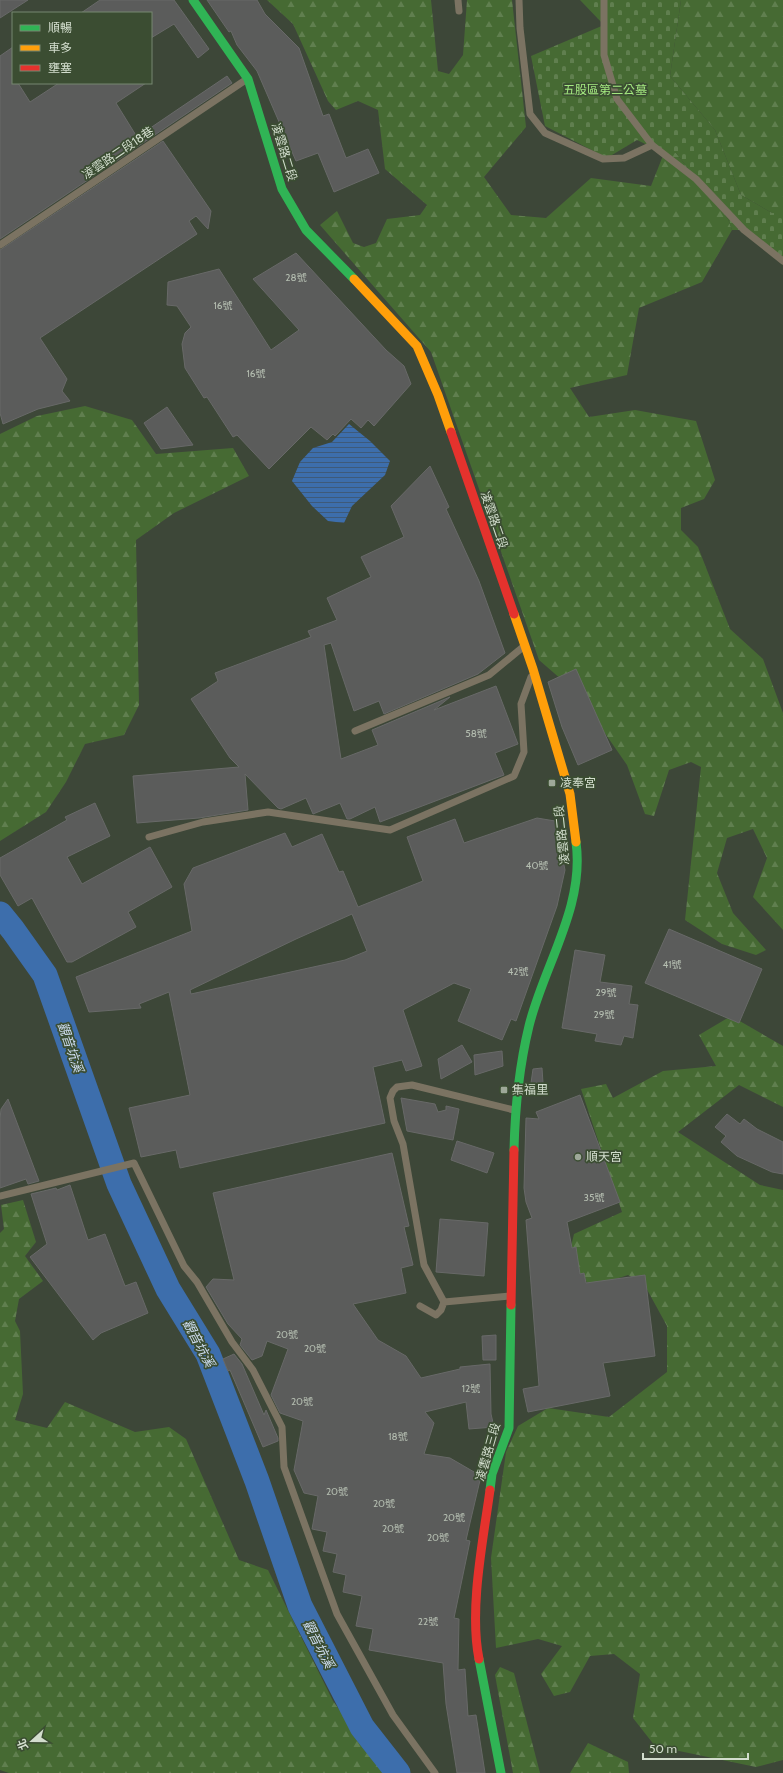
<svg xmlns="http://www.w3.org/2000/svg" width="783" height="1773" font-family="Cabin,'Noto Sans TC',sans-serif">
	<style>
		.forest { fill: url(#forest-firs) }
		.cemetery { fill: url(#cemetery-stones) }
		.water { fill: url(#water-rules) }
		.lines { fill: none; stroke-linecap: round; stroke-linejoin: round }
		.river { stroke: #3d6eac; stroke-width: 25 }
		.building { fill: #5b5c5b; stroke: #686968; fill-rule: evenodd }
		.lane { stroke: #7b7362; stroke-width: 7 }
		.fast { stroke: #30b455; stroke-width: 9 }
		.slow { stroke: #ff9f0a; stroke-width: 9 }
		.jam { stroke: #e5322d; stroke-width: 9 }
		.poi-dot { fill: #9ea899; stroke: #3b4d32; stroke-width: 1.5 }
		.labels { text-anchor: middle; stroke-width: 3.5; stroke-linejoin: round; paint-order: stroke }
		.number-label { font-size: 10px; fill: #b4bdb0 }
		.park-label { font-size: 12px; fill: #a4e980; stroke: #3b4d32 }
		.street-label { font-size: 12px; fill: #d2ddcd; stroke: #3b4d32 }
		.poi-label { font-size: 12px; fill: #d2ddcd; stroke: #3b4d32; text-anchor: start }
		.water-label { font-size: 13px; font-style: italic; fill: #cfdef1; stroke: #3b4d32 }
	</style>
	<defs>
		<pattern id="forest-firs" width="22" height="20" patternUnits="userSpaceOnUse"><rect width="22" height="20" fill="#466a33"/><path d="M5 1l3.5 6h-7zM16 11l3.5 6h-7z" fill="#607f4f"/></pattern>
		<pattern id="cemetery-stones" width="16" height="16" patternUnits="userSpaceOnUse"><rect width="16" height="16" fill="#466a33"/><path d="M2 7V4a2 2 0 0 1 4 0v3zM10 15v-3a2 2 0 0 1 4 0v3z" fill="#607f4f"/></pattern>
		<pattern id="water-rules" width="6" height="5" patternUnits="userSpaceOnUse"><rect width="6" height="5" fill="#3d6eac"/><path d="M0 2.5h6" fill="none" stroke="#3e5a7a"/></pattern>
	</defs>
	<rect width="100%" height="100%" fill="#3d4738"/>
	<g class="forest">
		<polygon points="267,0 431,0 438,71 449,74 463,55 467,0 512,0 526,127 484,177 511,215 546,218 591,178 651,186 664,153 676,153 728,219 732,230 702,282 639,308 627,375 570,388 589,417 635,410 696,421 715,480 704,499 681,508 681,530 698,547 730,629 763,659 783,713 783,930 753,897 767,858 753,829 727,838 717,873 733,913 766,950 756,955 722,944 685,920 701,767 691,762 669,770 654,816 645,814 627,765 577,693 539,660 431,352 320,225 337,211 353,243 364,247 376,243 387,219 420,215 427,205 385,169 378,110 358,101 336,110 328,101 293,24"/>
		<polygon points="681,0 783,0 783,213 772,213 741,195 715,130 670,76"/>
		<polygon points="85,406 132,420 156,454 233,448 249,476 174,513 136,540 139,705 124,735 85,744 66,782 46,812 0,841 0,434 37,416"/>
		<polygon points="731,1016 783,1046 783,1107 739,1085 678,1132 760,1185 783,1190 783,1760 756,1767 655,1746 633,1718 640,1674 614,1654 590,1656 570,1692 554,1696 541,1674 562,1646 538,1639 496,1648 491,1558 506,1452 518,1426 548,1408 609,1417 667,1372 667,1326 644,1284 628,1275 591,1287 568,1259 574,1234 622,1212 581,1089 606,1084 613,1098 663,1071 716,1066 699,1035"/>
		<polygon points="23,1200 36,1242 25,1256 43,1281 19,1299 15,1321 20,1331 23,1394 15,1420 47,1428 65,1402 135,1432 169,1427 186,1439 239,1560 268,1570 333,1701 385,1773 9,1773 0,1770 0,1233 4,1229 1,1205"/>
		<polygon points="500,1667 514,1673 540,1773 513,1773 495,1675"/>
		<polygon points="588,1743 628,1762 629,1773 570,1773"/>
	</g>
	<polygon class="cemetery" points="580,0 681,0 670,76 715,130 741,195 772,213 783,213 783,265 747,230 732,230 728,219 676,153 664,153 637,140 607,158 545,126 531,56 604,25"/>
	<polygon class="water" points="349,424 370,441 390,461 385,475 352,506 344,523 328,521 312,506 292,481 300,462 313,448 332,442"/>
	<g class="lines">
		<polyline class="river" points="0,914 13,930 45,975 119,1184 168,1289 208,1354 257,1481 300,1606 362,1727 398,1773"/>
	</g>
	<g class="building">
		<polygon points="0,0 28,0 0,18"/>
		<polygon points="100,0 174,0 209,49 198,58 174,24 151,38 151,13 81,13"/>
		<polygon points="207,0 257,0 265,14 299,48 323,116 329,114 346,158 368,149 379,173 334,192 318,153 296,161 257,71 237,45 231,31 229,32"/>
		<polygon points="13,47 13,83 18,83 30,102 59,83 146,83 116,103 137,137 227,76 232,83 0,239 0,56"/>
		<polygon points="163,141 211,211 208,229 196,216 189,221 197,234 40,338 67,379 62,391 70,401 38,409 3,424 0,413 0,250"/>
		<polygon points="296,253 386,350 404,366 411,384 374,426 368,420 361,428 351,419 335,436 333,434 327,440 311,427 269,469 237,435 233,437 207,397 204,398 185,368 182,344 185,333 191,327 177,306 167,305 168,282 219,269 271,350 299,330 253,279"/>
		<polygon points="167,407 193,445 161,449 144,423"/>
		<polygon points="430,466 449,507 446,509 479,581 505,653 478,674 384,714 379,701 354,711 331,643 324,645 341,759 378,745 372,730 450,697 434,710 496,686 518,744 495,753 504,775 380,822 375,807 350,819 347,819 340,803 313,814 306,798 281,809 278,808 245,774 248,810 199,818 137,823 133,776 239,767 230,758 191,699 218,681 215,673 311,637 308,631 337,620 327,598 371,577 361,557 404,537 391,506"/>
		<polygon points="576,669 612,750 578,765 562,727 548,682"/>
		<polygon points="95,803 110,836 67,857 82,884 150,847 172,887 128,912 136,927 72,962 67,962 32,898 18,906 0,875 0,858 67,820 65,817"/>
		<path d="M537,818L555,821L565,870L557,906L516,1021L511,1019L502,1040L458,1021L471,989L454,983L403,1010L422,1066L406,1071L402,1060L373,1067L385,1123L180,1168L176,1150L141,1157L129,1108L190,1095L169,992L139,1004L141,1008L89,1012L76,977L192,931L184,884L193,868L285,833L292,847L322,834L339,872L343,871L358,907L423,881L407,837L455,819L464,843ZM352,914L367,951L345,960L191,994L190,990L296,939Z"/>
		<polygon points="669,929 762,969 739,1023 645,983"/>
		<polygon points="575,950 605,955 600,982 632,986 629,1004 638,1005 633,1038 624,1036 621,1045 595,1041 597,1034 562,1028"/>
		<polygon points="462,1045 472,1062 441,1079 438,1059"/>
		<polygon points="502,1051 503,1066 475,1075 474,1055"/>
		<polygon points="542,1068 543,1083 531,1083 533,1069"/>
		<polygon points="580,1095 620,1202 567,1222 572,1248 576,1247 580,1274 584,1273 586,1283 645,1275 655,1356 603,1363 610,1396 528,1412 523,1389 539,1386 526,1220 532,1218 526,1202 524,1188 526,1118 539,1119 536,1112"/>
		<polygon points="401,1098 435,1104 438,1112 446,1110 446,1106 459,1109 453,1140 407,1131"/>
		<polygon points="8,1099 39,1181 28,1184 26,1179 0,1188 0,1119 1,1109"/>
		<polygon points="727,1114 740,1124 744,1119 757,1129 783,1142 783,1174 772,1172 737,1156 721,1142 726,1136 715,1127"/>
		<polygon points="457,1141 494,1153 487,1173 451,1160"/>
		<polygon points="392,1153 409,1226 404,1227 413,1265 401,1268 406,1293 353,1304 378,1340 406,1356 421,1378 460,1369 460,1367 490,1364 491,1414 494,1427 469,1429 466,1402 425,1412 434,1423 424,1454 450,1458 481,1476 466,1540 470,1541 454,1618 459,1619 458,1670 465,1669 468,1716 476,1715 485,1773 457,1773 446,1704 443,1663 369,1650 373,1629 356,1626 362,1596 343,1592 346,1575 333,1572 337,1554 323,1551 327,1532 312,1529 318,1496 304,1493 294,1470 303,1421 280,1413 271,1395 288,1349 267,1341 262,1356 252,1360 240,1345 242,1339 228,1324 206,1287 213,1279 234,1280 213,1193"/>
		<polygon points="70,1185 88,1240 105,1234 125,1286 136,1282 148,1313 101,1333 93,1340 30,1257 47,1244 31,1194 56,1188 57,1190"/>
		<polygon points="440,1219 488,1223 484,1276 436,1272"/>
		<polygon points="496,1335 496,1360 483,1360 482,1336"/>
		<polygon points="234,1354 242,1364 264,1415 266,1410 278,1438 278,1441 263,1447 230,1370 228,1371 223,1359"/>
	</g>
	<g class="lines">
		<g class="lane">
			<polyline points="458,0 459,11"/>
			<polyline points="519,0 520,28 530,114 545,133 603,159 624,158 652,145 696,179 744,230 783,261"/>
			<polyline points="604,0 604,55 617,99 652,145"/>
			<polyline points="0,245 247,79"/>
			<polyline points="355,731 489,675 523,647"/>
			<polyline points="149,837 203,822 268,812 390,830 514,776 524,752 521,704 531,677"/>
			<polyline points="0,1196 134,1163 184,1266 197,1282 232,1342 253,1370 282,1427 284,1467 337,1614 393,1715 435,1773"/>
			<polyline points="444,1302 424,1265 403,1144 394,1121 390,1098 393,1091 397,1087 412,1085 514,1110"/>
			<polyline points="420,1306 436,1315 441,1310 444,1302 511,1296"/>
		</g>
		<g class="fast">
			<polyline points="193,0 248,79 282,189 306,230 354,279"/>
			<path d="M514,1150C515,1109 519,1067 529,1026C544,965 585,907 576,842"/>
			<polyline points="490,1490 492,1474 509,1428 511,1305"/>
			<polyline points="479,1659 501,1773"/>
		</g>
		<g class="slow">
			<polyline points="354,279 417,346 438,395 451,432"/>
			<polyline points="514,614 533,669 570,794 576,842"/>
		</g>
		<g class="jam">
			<polyline points="451,432 514,614"/>
			<polyline points="511,1305 514,1150"/>
			<path d="M479,1659C469,1609 483,1541 490,1490"/>
		</g>
	</g>
	<g class="poi-dot">
		<rect x="548" y="779" width="8" height="8" rx="2"/>
		<rect x="500" y="1086" width="8" height="8" rx="2"/>
		<circle cx="578" cy="1157" r="4"/>
	</g>
	<g class="labels">
		<g class="number-label">
			<text x="296" y="281">28號</text>
			<text x="223" y="309">16號</text>
			<text x="256" y="377">16號</text>
			<text x="476" y="737">58號</text>
			<text x="537" y="869">40號</text>
			<text x="672" y="968">41號</text>
			<text x="518" y="975">42號</text>
			<text x="606" y="996">29號</text>
			<text x="604" y="1018">29號</text>
			<text x="594" y="1201">35號</text>
			<text x="287" y="1338">20號</text>
			<text x="315" y="1352">20號</text>
			<text x="471" y="1392">12號</text>
			<text x="302" y="1405">20號</text>
			<text x="398" y="1440">18號</text>
			<text x="337" y="1495">20號</text>
			<text x="384" y="1507">20號</text>
			<text x="454" y="1521">20號</text>
			<text x="393" y="1532">20號</text>
			<text x="438" y="1541">20號</text>
			<text x="428" y="1625">22號</text>
		</g>
		<g class="park-label">
			<text x="605" y="94">五股區第二公墓</text>
		</g>
		<g class="street-label">
			<text transform="translate(284 152) rotate(73)" y="4">凌雲路二段</text>
			<text transform="translate(118 153) rotate(-34)" y="4">凌雲路二段18巷</text>
			<text transform="translate(494 520) rotate(71)" y="4">凌雲路二段</text>
			<text transform="translate(562 835) rotate(-96)" y="4">凌雲路二段</text>
			<text transform="translate(488 1452) rotate(-74)" y="4">凌雲路三段</text>
		</g>
		<g class="poi-label">
			<text x="560" y="787">凌奉宮</text>
			<text x="512" y="1094">集福里</text>
			<text x="586" y="1161">順天宮</text>
		</g>
		<g class="water-label">
			<text transform="translate(71 1047) rotate(71)" y="5">觀音坑溪</text>
			<text transform="translate(199 1343) rotate(62)" y="5">觀音坑溪</text>
			<text transform="translate(319 1644) rotate(63)" y="5">觀音坑溪</text>
		</g>
	</g>
	<rect x="12" y="12" width="140" height="72" fill="#3b4d32" stroke="#778770"/>
	<rect x="20" y="25" width="20" height="6" fill="#30b455" stroke="#778770"/>
	<text x="48" y="32" font-size="12" fill="#d2ddcd">順暢</text>
	<rect x="20" y="45" width="20" height="6" fill="#ff9f0a" stroke="#778770"/>
	<text x="48" y="52" font-size="12" fill="#d2ddcd">車多</text>
	<rect x="20" y="65" width="20" height="6" fill="#e5322d" stroke="#778770"/>
	<text x="48" y="72" font-size="12" fill="#d2ddcd">壅塞</text>
	<g transform="translate(32 1741) rotate(249)" stroke="#3b4d32" stroke-width="3" paint-order="stroke">
	<path d="M0-3L7 15L0 10L-7 15Z" fill="#d2ddcd"/>
	<text y="-6" font-size="11" font-weight="bold" text-anchor="middle" fill="#d2ddcd">北</text>
	</g>
	<path d="M643 1753v6h105v-6" fill="none" stroke="#d2ddcd" stroke-width="2"/>
	<text x="649" y="1753" font-size="12" fill="#d2ddcd" stroke="#3b4d32" stroke-width="3" paint-order="stroke">50 m</text>
</svg>
